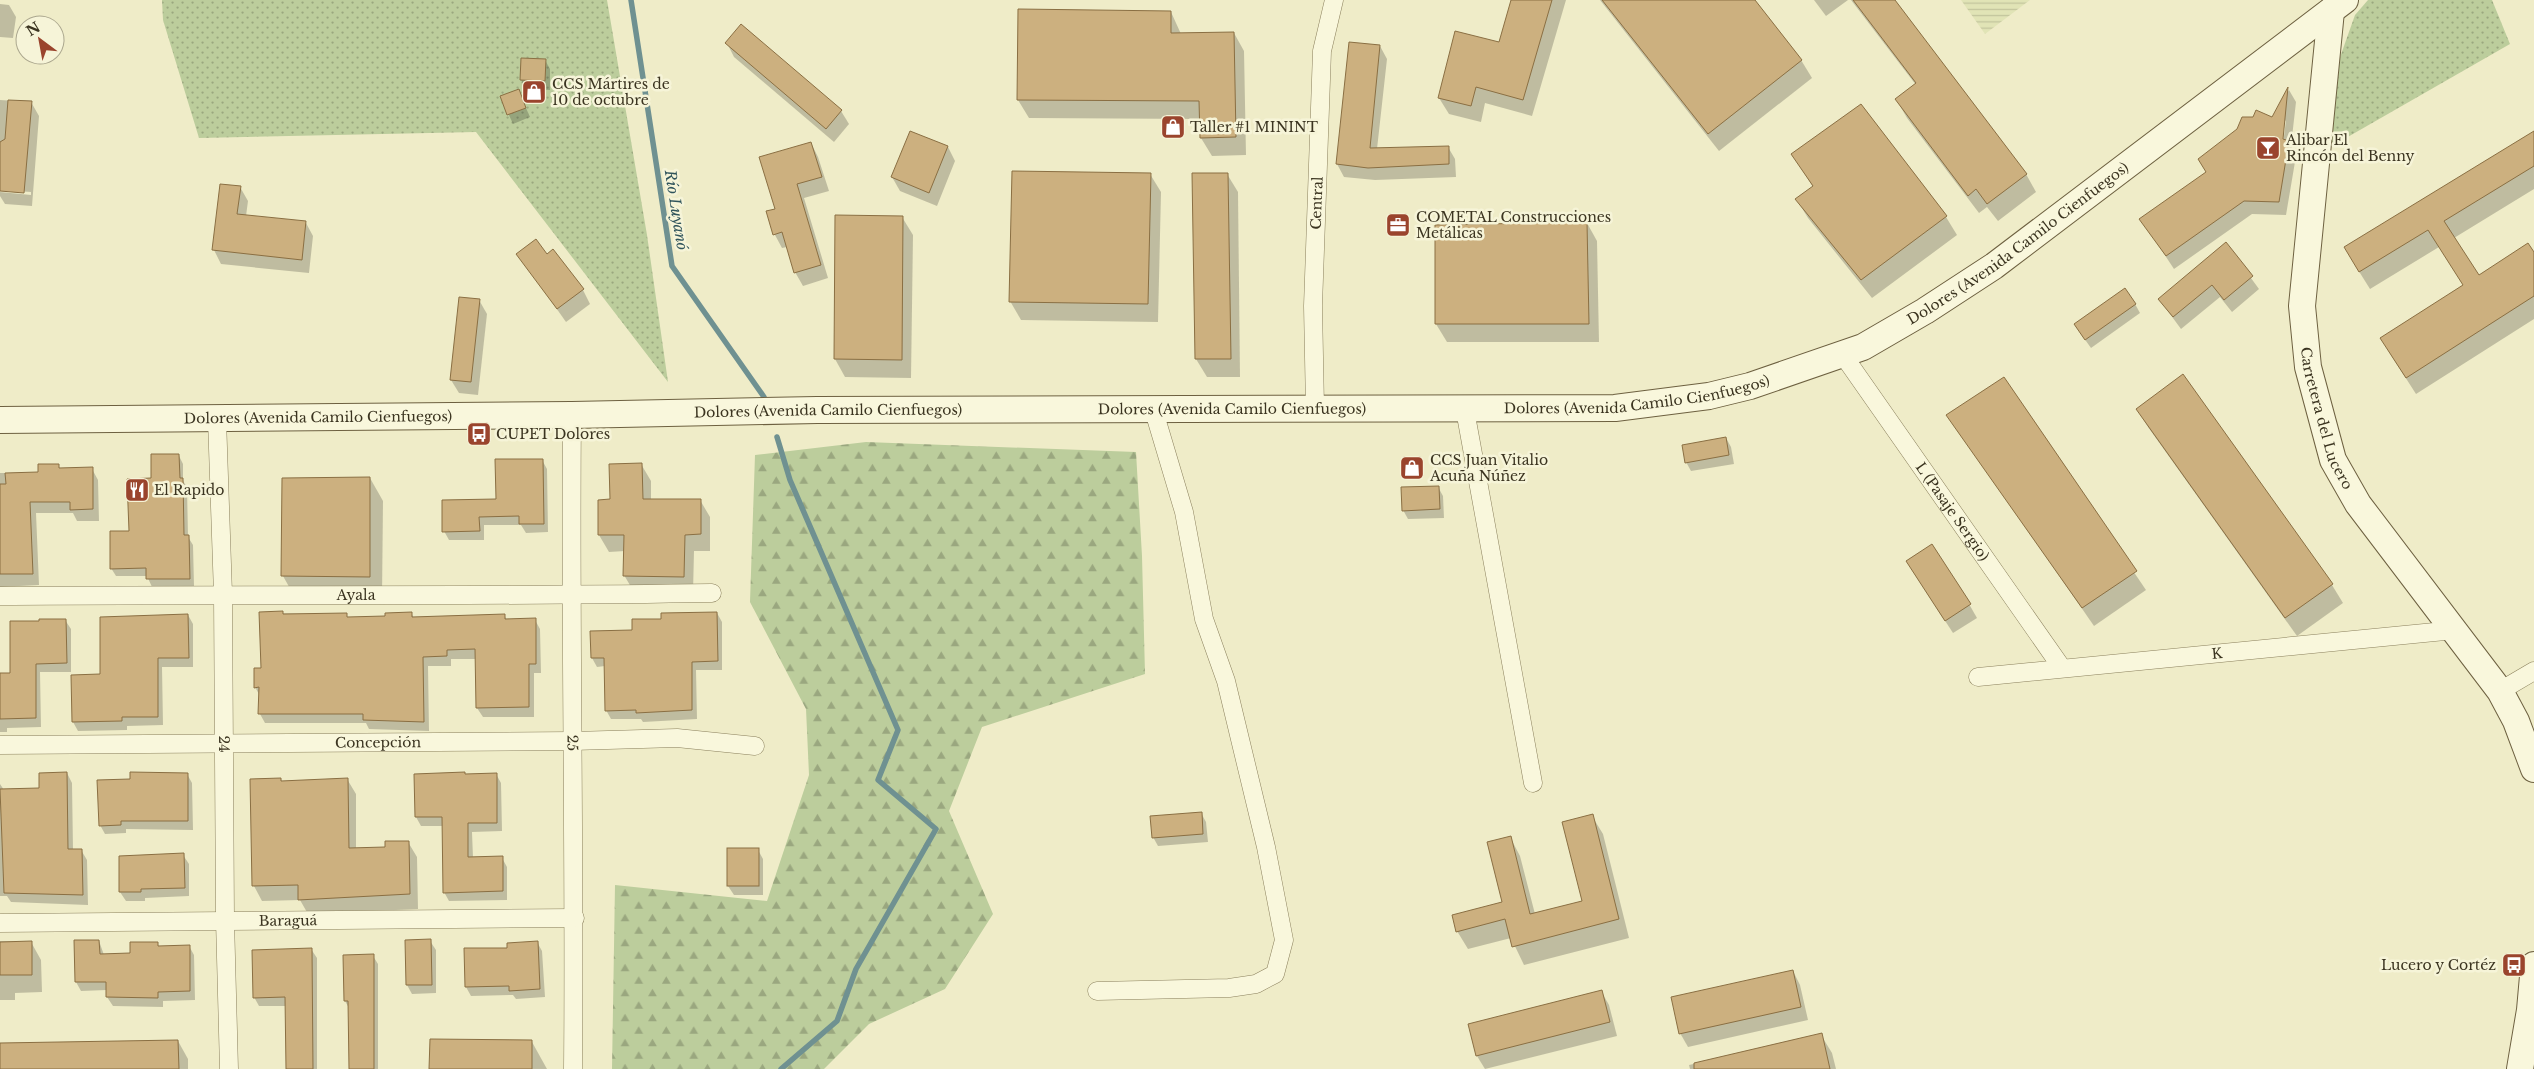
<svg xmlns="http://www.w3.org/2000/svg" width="2534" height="1069" font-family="'Libre Baskerville',serif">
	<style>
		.farmland { fill: url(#farmland-rules) }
		.grass { fill: url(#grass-dots) }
		.forest { fill: url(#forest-firs) }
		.shadow { fill: #0003; fill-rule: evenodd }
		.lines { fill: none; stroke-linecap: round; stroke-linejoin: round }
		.stream { stroke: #6f9191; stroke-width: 5.5 }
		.building { fill: #ccb07f; stroke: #8a6f43 }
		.street-casing { stroke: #8b805d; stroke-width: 19 }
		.secondary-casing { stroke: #6d6040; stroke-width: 28 }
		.street { stroke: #f9f7dc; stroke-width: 18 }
		.secondary { stroke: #f9f7dc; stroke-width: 26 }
		.labels { text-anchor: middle; stroke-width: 5; stroke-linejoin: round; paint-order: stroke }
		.poi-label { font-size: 14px; fill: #3b3420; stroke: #f6f4d8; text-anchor: start }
		.street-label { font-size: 14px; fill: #3b3420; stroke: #f6f4d8 }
		.water-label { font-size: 15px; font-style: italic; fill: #30545b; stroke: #f6f4d8 }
	</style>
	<defs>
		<pattern id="farmland-rules" width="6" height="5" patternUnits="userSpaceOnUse" patternTransform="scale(1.25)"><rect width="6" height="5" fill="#e1e4b6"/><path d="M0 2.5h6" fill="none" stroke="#c2c49c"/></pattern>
		<pattern id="grass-dots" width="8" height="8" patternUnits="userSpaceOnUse" patternTransform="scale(1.25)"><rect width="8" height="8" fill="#bccd9c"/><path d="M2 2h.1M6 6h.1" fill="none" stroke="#9aa77f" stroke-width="1.8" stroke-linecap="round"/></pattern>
		<pattern id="forest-firs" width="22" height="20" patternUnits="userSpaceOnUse" patternTransform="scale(1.25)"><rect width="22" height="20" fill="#bccd9c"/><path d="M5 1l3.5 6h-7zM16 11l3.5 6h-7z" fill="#9aa77f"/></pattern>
	</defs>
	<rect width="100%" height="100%" fill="#efecc8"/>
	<polygon class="farmland" points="1961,0 2030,0 1985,34"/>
	<g class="grass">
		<polygon points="162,0 607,0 647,235 668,382 476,132 199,138 163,20"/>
		<polygon points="2368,0 2492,0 2510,44 2332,146 2333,77 2355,15"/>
	</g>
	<polygon class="forest" points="866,442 1136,452 1142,556 1145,674 982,727 949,811 993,914 945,989 869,1024 824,1069 612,1069 615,885 767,901 809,775 806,709 750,602 755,455"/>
	<g class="shadow">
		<polygon points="1512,0 1566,0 1532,116 1485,103 1481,122 1449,114 1439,98 1500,43"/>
		<polygon points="1600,0 1754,0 1801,60 1812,78 1719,151"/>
		<polygon points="1814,0 1848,0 1826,16"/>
		<polygon points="1851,0 1893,0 2026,174 2036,192 1998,221 1987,207 1979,213 1907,118 1896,99 1916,85"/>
		<polygon points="0,4 9,5 16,17 13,38 0,37"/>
		<polygon points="1171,12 1181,34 1234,33 1244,51 1246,155 1212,156 1201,138 1201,119 1029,118 1018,100"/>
		<polygon points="727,43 841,111 849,124 834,142 734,57"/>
		<polygon points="1350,44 1380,46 1387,59 1377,149 1448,147 1455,159 1456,177 1375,180 1344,177 1337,164"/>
		<polygon points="522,60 545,60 550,69 550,90 526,89 521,80"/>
		<polygon points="518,90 530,117 513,124 501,97"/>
		<path d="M2289,90L2296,102L2291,146L2296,156L2286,215L2252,214L2174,269L2141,219L2207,173L2273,118ZM2286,120L2283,145H2281L2284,123Z"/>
		<polygon points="0,100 31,102 39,116 32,206 5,204 0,196 0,192 31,195 31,192 0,190"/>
		<polygon points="1861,106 1946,217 1957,235 1872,298 1808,218 1797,200 1813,187 1793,155"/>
		<polygon points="910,133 948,147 955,161 937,206 900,191 892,177"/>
		<polygon points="2534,135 2534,189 2454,238 2479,277 2534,254 2534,319 2416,394 2391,355 2464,286 2439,247 2370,289 2355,265"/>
		<polygon points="811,143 818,157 829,191 804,198 828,278 803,286 795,272 787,247 782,248 775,235 768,212 776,210"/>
		<polygon points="1150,174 1161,192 1158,322 1021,320 1010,301"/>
		<polygon points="1227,174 1238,192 1240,377 1207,377 1196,359"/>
		<polygon points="240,187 248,201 246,216 306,223 313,236 309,273 221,264 214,250"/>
		<polygon points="902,217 913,235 911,378 845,377 835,359"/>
		<polygon points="1587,223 1597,241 1599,342 1447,342 1436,324"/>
		<polygon points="2226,244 2259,289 2232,312 2220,297 2181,329 2159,299"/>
		<polygon points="518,254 547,255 583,290 590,304 566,322"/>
		<polygon points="479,300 487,314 478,395 459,393 451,380"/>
		<polygon points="2135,304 2140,313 2091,348 2081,334"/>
		<polygon points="2183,376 2332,585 2343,603 2297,636 2148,427 2137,409"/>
		<polygon points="2003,379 2146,590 2094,626 1948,415"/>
		<polygon points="1726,438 1731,447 1734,464 1691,471 1686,462"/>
		<polygon points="179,456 183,464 183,481 187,487 188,537 193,545 194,586 152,587 147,576 116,576 111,568 130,532"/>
		<polygon points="542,460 547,469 548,532 526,533 521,525 484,525 484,540 449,540 444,531 497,500"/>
		<polygon points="641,464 651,481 651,500 700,500 710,517 710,551 694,551 693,593 634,592 624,575 625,551 609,552 599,535 611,501"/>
		<polygon points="58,465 60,469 92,469 98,480 99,521 77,521 73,513 36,513 39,585 0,587 0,473 39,473"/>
		<polygon points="370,478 383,501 382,599 296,599 283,576 283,479"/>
		<polygon points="1438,487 1443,496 1444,518 1408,519 1403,510"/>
		<polygon points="1907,562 1969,604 1977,618 1953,633"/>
		<polygon points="261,613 346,615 348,618 387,617 411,613 414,618 504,615 507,620 535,620 540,629 541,673 534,673 534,717 483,717 477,708 476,659 451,659 451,666 428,666 429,731 369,729 366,723 265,723 260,714 260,696 255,687 262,669"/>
		<polygon points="717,613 722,622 722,670 696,670 697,719 643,722 641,719 611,719 606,710 605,666 597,667 592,658 633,631 662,620"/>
		<polygon points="188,615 193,624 193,667 162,667 163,725 127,726 127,730 78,731 73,722 73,676 102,676"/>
		<polygon points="65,620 71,629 71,672 40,672 41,727 7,728 7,732 0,732 0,674 11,674"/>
		<polygon points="67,773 72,783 73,850 81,850 87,860 88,905 11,902 7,896 0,896 0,784 4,790 40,789"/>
		<polygon points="187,774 192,783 193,830 126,829 126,833 105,834 100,825 132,780"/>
		<polygon points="496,774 501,783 502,831 472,832 473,858 502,858 507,867 507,900 449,901 444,892 443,826 421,826 416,817 416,775"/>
		<polygon points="281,779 282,782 347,779 356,794 356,849 387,848 408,842 417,857 418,909 308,914 300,900 262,901 254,886 251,780"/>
		<polygon points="1201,813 1206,822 1208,842 1158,846 1153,837"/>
		<polygon points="1592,816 1603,834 1629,938 1524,965 1511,938 1468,949 1457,931 1504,903 1510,837 1520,856 1535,914 1584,902"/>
		<polygon points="758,850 763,859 763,895 734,895 728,886"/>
		<polygon points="183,855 189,864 189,896 145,898 145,901 126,901 120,892 120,857"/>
		<polygon points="0,941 31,942 41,960 42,992 15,993 15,1000 0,1000"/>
		<polygon points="99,941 104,955 131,954 157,943 159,947 189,946 194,955 195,1000 163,1001 163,1007 113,1006 107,997 107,990 81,991 76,982"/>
		<polygon points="430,941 436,950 436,993 412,994 407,985"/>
		<polygon points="537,942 542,951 545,997 516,999 513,995 471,996 466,987 508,949"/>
		<polygon points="311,949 317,958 317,1069 287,1069 287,1006 259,1006 254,997"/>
		<polygon points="373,956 378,964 378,1069 350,1069 349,1008 345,1001"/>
		<polygon points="1793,971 1800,985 1808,1020 1688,1047 1680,1033"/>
		<polygon points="1601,991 1609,1005 1617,1036 1485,1069 1477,1056"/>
		<polygon points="1821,1035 1832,1053 1836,1069 1690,1069 1689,1065"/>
		<polygon points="178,1041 188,1059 188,1069 0,1069 0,1044"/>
		<polygon points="532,1042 547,1069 431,1069"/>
	</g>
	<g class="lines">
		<g class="stream">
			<polyline points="631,0 672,266 764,397"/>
			<polyline points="777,437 790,480 898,730 878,780 936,829 856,969 837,1021 781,1069"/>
		</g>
	</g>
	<g class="building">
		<polygon points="1511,0 1552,0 1523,100 1476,87 1471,106 1438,98 1455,31 1499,42"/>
		<polygon points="1602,0 1755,0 1802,60 1708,134"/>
		<polygon points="1853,0 1895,0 2027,174 1987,204 1976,189 1968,196 1895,99 1916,83"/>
		<polygon points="1018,9 1171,11 1171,33 1234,32 1236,137 1200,138 1199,101 1017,100"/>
		<polygon points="741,24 842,110 826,129 725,43"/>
		<polygon points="1349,42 1380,45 1370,148 1449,146 1449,164 1368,168 1336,164"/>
		<polygon points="521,58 546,59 545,81 520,80"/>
		<polygon points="2288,87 2283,139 2289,141 2279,202 2244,201 2166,256 2139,219 2206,172 2198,159 2237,129 2242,117 2253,117 2256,110 2272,117"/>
		<polygon points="519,89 526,108 507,115 500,96"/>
		<polygon points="8,100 32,101 24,193 0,191 0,142 5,139"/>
		<polygon points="1861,104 1947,216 1861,280 1795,199 1813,186 1791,154"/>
		<polygon points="910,131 948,146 929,193 891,177"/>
		<polygon points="2534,131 2534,166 2444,221 2479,275 2528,243 2534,252 2534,296 2406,378 2380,338 2463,285 2428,230 2359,272 2344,247"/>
		<polygon points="811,142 822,177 797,184 821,265 794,273 782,232 773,235 766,211 775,209 759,157"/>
		<polygon points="1012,171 1151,173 1148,304 1009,302"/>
		<polygon points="1192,173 1228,173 1231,359 1195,359"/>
		<polygon points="220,184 241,186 237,214 306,221 302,260 212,250"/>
		<polygon points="835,215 903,216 902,360 834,359"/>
		<polygon points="1587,222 1589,324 1435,324 1435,225"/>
		<polygon points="536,239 547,254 553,249 584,289 557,309 516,254"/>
		<polygon points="2226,242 2253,276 2224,300 2212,285 2173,317 2158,299"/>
		<polygon points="2125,288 2136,304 2085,340 2074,324"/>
		<polygon points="459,297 480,299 471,382 450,380"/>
		<polygon points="2183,374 2333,584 2285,618 2136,409"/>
		<polygon points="2004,377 2137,571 2082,608 1946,415"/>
		<polygon points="1726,437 1729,455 1685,463 1682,445"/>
		<polygon points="151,454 179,454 180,478 183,478 184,535 189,535 190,579 146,579 146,568 110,569 110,531 129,531 127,479 151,478"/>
		<polygon points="495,459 543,459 544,524 519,524 519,516 479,517 480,531 442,532 442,500 496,499"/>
		<polygon points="642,463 643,499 701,499 701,534 685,535 684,577 623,576 624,535 598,535 598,500 610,499 609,464"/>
		<polygon points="38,464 59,464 59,468 93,467 93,509 70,510 70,502 30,502 33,574 0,574 0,484 6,484 5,473 38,472"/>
		<polygon points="370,477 370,577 281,576 282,478"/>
		<polygon points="1439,486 1440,509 1402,511 1401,487"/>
		<polygon points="1932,544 1971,604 1945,621 1906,561"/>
		<polygon points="283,611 283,614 347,613 347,617 385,616 385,613 412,612 412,617 505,614 505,619 536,618 536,664 529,664 529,707 476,708 475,649 447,650 447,656 423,657 424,722 363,720 363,714 258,714 259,687 254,688 254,668 261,668 259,612"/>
		<polygon points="717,612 718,661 692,662 692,710 636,713 636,710 605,711 604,658 591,658 590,631 632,630 632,619 661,619 661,613"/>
		<polygon points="188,614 189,658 158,658 158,717 122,717 122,721 72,722 71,675 100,674 100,617"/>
		<polygon points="39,619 66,619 67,663 36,664 36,718 0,719 0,673 10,673 10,621 39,621"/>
		<polygon points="67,772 68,849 82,849 83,895 4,893 0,789 39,788 39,773"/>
		<polygon points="130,772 188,773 188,821 121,821 121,825 99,826 97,780 130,779"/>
		<polygon points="465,772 465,774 497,773 497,823 468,823 468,857 503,856 503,891 443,893 442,817 415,817 414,774"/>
		<polygon points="281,778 281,781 348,778 349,848 385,847 385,841 409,841 410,894 298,900 298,885 252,886 250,779"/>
		<polygon points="1202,812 1203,834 1152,838 1150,816"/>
		<polygon points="1593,814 1619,919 1512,947 1505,919 1456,932 1452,915 1502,902 1487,842 1511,836 1530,914 1582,901 1562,822"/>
		<rect x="727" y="848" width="32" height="38"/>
		<polygon points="184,853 185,888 141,889 141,892 119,892 119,856"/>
		<polygon points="431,939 432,985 406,985 405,940"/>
		<polygon points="74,940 99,940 100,954 130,953 130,942 158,942 158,946 190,945 190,991 158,992 158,998 106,997 106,982 75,982"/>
		<polygon points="32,941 32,975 0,975 0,942"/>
		<polygon points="538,941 540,989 509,991 509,986 465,987 464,948 507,948 507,943"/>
		<polygon points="312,948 313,1069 286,1069 285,997 253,998 252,950"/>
		<polygon points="374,954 374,1069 349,1069 348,1001 344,1001 343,955"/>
		<polygon points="1793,970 1801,1007 1679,1034 1671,997"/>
		<polygon points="1602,990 1610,1022 1476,1056 1468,1024"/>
		<polygon points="1822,1033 1830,1069 1694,1069 1694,1063"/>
		<polygon points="430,1039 532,1040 532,1069 429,1069"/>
		<polygon points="178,1040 179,1069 0,1069 0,1043"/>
	</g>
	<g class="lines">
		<defs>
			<g id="street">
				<path id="s1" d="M1843,355L2062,668"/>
				<path id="s2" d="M1315,408L1313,306L1322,51L1334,0"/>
				<polyline points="1465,410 1533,783"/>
				<path id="s3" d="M572,415C570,633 575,851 573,1069"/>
				<path id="s4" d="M217,419L223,594L225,920L229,1069"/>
				<path id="s5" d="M0,596C237,594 475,597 712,593"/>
				<path id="s6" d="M1978,677L2455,630"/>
				<polyline points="2500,691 2534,671"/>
				<path id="s7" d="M0,745L573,741L677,738L755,746"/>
				<path id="s8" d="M0,923L575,918"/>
				<polyline points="1097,991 1229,988 1256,984 1275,974 1284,940 1266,847 1226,681 1204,619 1184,512 1153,408"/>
			</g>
			<g id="secondary">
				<path id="s9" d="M2331,11L2302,306L2308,367L2333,460L2358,504L2500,691L2516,721L2534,769"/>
				<path id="s10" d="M0,420L572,415L817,410L1615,408L1709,396L1750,386L1863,347L1925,311L1994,266L2345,0"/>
				<polyline points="2520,1069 2530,1010 2534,965"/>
			</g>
		</defs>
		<use href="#street" class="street-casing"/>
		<use href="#secondary" class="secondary-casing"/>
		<use href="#street" class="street"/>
		<use href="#secondary" class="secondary"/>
	</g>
	<defs>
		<symbol id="shop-square" viewBox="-11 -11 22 22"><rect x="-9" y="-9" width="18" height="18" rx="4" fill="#9a442d" stroke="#f6f4d8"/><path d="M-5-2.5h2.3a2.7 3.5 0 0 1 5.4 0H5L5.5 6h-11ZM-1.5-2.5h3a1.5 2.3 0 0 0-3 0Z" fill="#fff"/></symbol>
		<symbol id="bar-square" viewBox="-11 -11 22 22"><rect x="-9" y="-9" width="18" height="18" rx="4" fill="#9a442d" stroke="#f6f4d8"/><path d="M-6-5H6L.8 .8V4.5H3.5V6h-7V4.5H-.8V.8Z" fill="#fff"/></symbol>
		<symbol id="office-square" viewBox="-11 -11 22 22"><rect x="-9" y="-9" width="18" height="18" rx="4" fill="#9a442d" stroke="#f6f4d8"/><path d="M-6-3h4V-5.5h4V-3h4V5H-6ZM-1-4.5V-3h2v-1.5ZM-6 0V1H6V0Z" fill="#fff"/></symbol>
		<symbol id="bus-square" viewBox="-11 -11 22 22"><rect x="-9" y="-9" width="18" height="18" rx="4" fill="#9a442d" stroke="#f6f4d8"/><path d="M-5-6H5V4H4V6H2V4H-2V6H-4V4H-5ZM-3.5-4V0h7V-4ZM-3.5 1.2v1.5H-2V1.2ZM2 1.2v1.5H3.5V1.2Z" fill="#fff"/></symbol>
		<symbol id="restaurant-square" viewBox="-11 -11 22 22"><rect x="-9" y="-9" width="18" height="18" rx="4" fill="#9a442d" stroke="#f6f4d8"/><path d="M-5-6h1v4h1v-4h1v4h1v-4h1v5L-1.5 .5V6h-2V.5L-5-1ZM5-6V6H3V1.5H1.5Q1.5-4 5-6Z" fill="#fff"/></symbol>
	</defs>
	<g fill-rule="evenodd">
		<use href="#shop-square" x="520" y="78" width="28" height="28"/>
		<use href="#shop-square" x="1159" y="113" width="28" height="28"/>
		<use href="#bar-square" x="2254" y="134" width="28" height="28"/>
		<use href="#office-square" x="1384" y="211" width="28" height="28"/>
		<use href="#bus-square" x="465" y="420" width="28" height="28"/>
		<use href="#shop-square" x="1398" y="454" width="28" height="28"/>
		<use href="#restaurant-square" x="123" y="476" width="28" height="28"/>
		<use href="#bus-square" x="2500" y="951" width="28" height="28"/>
	</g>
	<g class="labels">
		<g class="poi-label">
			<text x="552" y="89">CCS Mártires de<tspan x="552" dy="16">10 de octubre</tspan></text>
			<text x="1190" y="132">Taller #1 MININT</text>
			<text x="2286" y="145">Alibar El<tspan x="2286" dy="16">Rincón del Benny</tspan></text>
			<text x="1416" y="222">COMETAL Construcciones<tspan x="1416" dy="16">Metálicas</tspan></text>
			<text x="496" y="439">CUPET Dolores</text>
			<text x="1430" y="465">CCS Juan Vitalio<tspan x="1430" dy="16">Acuña Núñez</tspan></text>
			<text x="154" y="495">El Rapido</text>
			<text x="2496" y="970" text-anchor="end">Lucero y Cortéz</text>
		</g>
		<g class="street-label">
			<text dy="5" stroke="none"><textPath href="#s2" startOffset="205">Central</textPath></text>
			<text dy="5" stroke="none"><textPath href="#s10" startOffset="2058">Dolores (Avenida Camilo Cienfuegos)</textPath></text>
			<text dy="5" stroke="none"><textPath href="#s10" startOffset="1638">Dolores (Avenida Camilo Cienfuegos)</textPath></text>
			<text dy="5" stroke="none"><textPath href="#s10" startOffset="1232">Dolores (Avenida Camilo Cienfuegos)</textPath></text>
			<text dy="5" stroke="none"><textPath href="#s10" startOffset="828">Dolores (Avenida Camilo Cienfuegos)</textPath></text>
			<text dy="5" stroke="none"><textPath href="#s9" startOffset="412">Carretera del Lucero</textPath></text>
			<text dy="5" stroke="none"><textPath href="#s10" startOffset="318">Dolores (Avenida Camilo Cienfuegos)</textPath></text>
			<text dy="5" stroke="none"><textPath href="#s1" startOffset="191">L (Pasaje Sergio)</textPath></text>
			<text dy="5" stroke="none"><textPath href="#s5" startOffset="356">Ayala</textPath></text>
			<text dy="5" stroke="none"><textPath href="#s6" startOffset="240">K</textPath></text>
			<text dy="5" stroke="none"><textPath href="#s3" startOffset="328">25</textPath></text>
			<text dy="5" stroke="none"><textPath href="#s7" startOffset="378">Concepción</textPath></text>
			<text dy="5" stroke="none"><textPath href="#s4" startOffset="325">24</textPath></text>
			<text dy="5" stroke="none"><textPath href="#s8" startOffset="288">Baraguá</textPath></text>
		</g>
		<g class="water-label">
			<text transform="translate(676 210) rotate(81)" y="5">Río Luyanó</text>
		</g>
	</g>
	<g transform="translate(40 40) rotate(328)"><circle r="24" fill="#f6f4d8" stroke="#aba78e"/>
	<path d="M0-4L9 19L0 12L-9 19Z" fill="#9a442d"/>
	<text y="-8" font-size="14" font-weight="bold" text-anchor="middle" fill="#3b3420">N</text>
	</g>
</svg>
